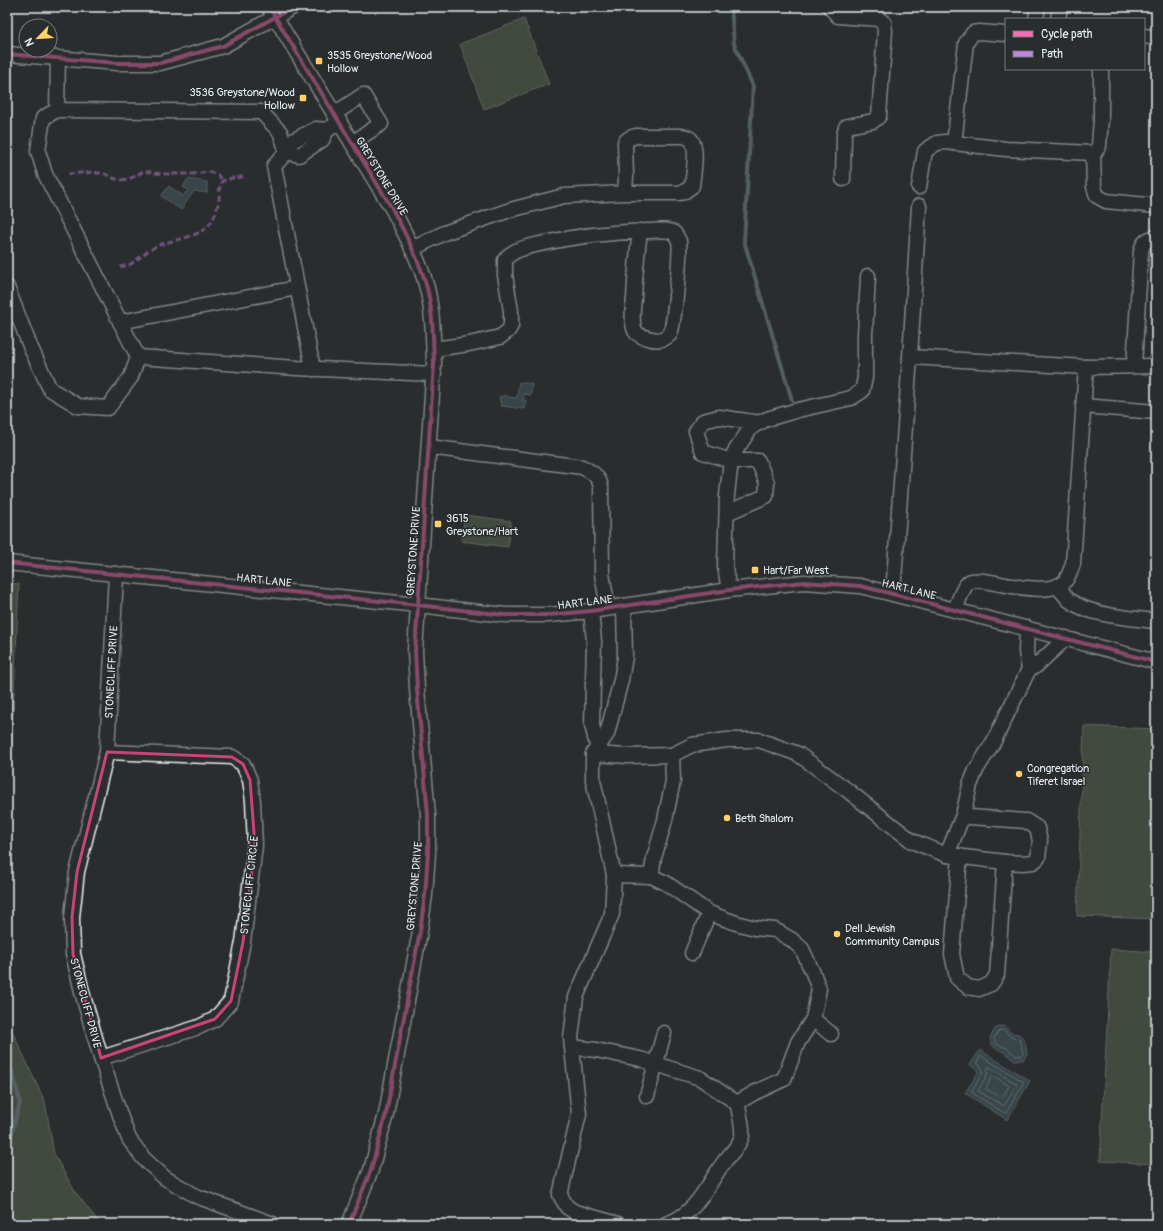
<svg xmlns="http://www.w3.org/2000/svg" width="1163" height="1231" font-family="Pangolin,sans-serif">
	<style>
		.green { fill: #606c53; stroke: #a4aea6 }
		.water { fill: #48636c; stroke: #889ca4 }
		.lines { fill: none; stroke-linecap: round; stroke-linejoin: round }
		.shore { stroke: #a8b8c0; stroke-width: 1 }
		.stream { stroke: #889ca4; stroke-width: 4 }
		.minor-casing { stroke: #e8f1f8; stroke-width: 17 }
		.minor { stroke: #2a2d2e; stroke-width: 14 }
		.quiet { stroke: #c483df; stroke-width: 3; stroke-dasharray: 6 3; stroke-linecap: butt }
		.cycleway-casing { stroke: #2a2d2e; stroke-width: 6 }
		.cycleway { stroke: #f96db3; stroke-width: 4 }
		.marked { fill: none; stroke: #ca437a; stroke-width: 3; stroke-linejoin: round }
		.poi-dot { fill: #ffd166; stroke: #2a2d2e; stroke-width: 1.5 }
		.labels { text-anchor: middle; stroke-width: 3; stroke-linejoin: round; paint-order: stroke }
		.poi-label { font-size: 11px; fill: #e8f1f8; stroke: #2a2d2e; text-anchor: start }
		.street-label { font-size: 11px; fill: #e8f1f8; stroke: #2a2d2e }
	</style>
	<rect width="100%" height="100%" fill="#2a2d2e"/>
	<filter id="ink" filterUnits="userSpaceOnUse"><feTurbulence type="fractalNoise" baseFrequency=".025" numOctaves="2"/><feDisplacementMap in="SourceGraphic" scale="8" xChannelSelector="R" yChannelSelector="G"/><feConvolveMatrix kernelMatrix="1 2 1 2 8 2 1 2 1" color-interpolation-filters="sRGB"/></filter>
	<g filter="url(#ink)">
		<g class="green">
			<polygon points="524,19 549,84 484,109 460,44"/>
			<polygon points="465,515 511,521 508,547 461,541"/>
			<polygon points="7,583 19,584 11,760 7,778"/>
			<polygon points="1084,726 1156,729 1156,919 1077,916"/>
			<polygon points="1111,949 1156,952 1156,1164 1100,1161"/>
			<polygon points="7,1020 45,1102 54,1154 74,1190 100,1224 7,1224"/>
		</g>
		<g class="water">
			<polygon points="188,179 207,182 207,193 194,191 181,210 161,196 169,186 183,196 188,190 183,187"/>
			<polygon points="519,382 532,384 531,395 524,394 523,400 526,400 524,409 501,406 499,397 506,395 507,397 517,398"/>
			<path d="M999,1026C1009,1026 1005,1029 1012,1033C1015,1034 1016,1033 1018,1034C1025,1036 1026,1048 1027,1054L1023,1060H1015C1011,1058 1008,1054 1004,1052C995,1047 992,1050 990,1038L995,1029Z"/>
			<polygon points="980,1050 1030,1081 1007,1120 965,1093 979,1071 970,1065"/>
		</g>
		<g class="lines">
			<g class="shore">
				<polygon points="1000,1030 1004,1030 1011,1037 1019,1039 1023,1052 1022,1055 1016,1056 1007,1048 996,1044 994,1038"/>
				<polygon points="981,1056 1024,1082 1006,1113 1004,1113 971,1092 983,1072 982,1068 977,1063"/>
				<polygon points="989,1067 1017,1084 1004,1106 978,1091 987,1075 988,1068"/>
				<polygon points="992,1077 995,1077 1009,1086 1002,1098 986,1089"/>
			</g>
			<g class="stream">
				<polyline points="731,7 734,44 753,86 744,241 792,400"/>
				<polyline points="7,1051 20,1102 7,1151"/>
				<polyline points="7,1196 12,1224"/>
			</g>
			<defs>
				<g id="minor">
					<path d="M269,7L393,210C404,232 418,257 425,281C433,307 433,336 434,364L415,651L417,689L428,815V853L425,895L420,931L386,1114L371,1170L349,1224"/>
					<polyline points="830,7 838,16 879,19 884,23 885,31 879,116 873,121 848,126 846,127 844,135 843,179"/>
					<polyline points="1036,19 1038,7"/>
					<polyline points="1058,19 1060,7"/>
					<polyline points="1144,36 1156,38"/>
					<polyline points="7,54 117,63 160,63 223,46 293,7"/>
					<polyline points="58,58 57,110 261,112 280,132 287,152 274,166 313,369"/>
					<polyline points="57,110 43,118 38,151 45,174 138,357"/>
					<polyline points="334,114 363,95 381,124 352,143"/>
					<polyline points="327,130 316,129 292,141 287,152 299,155 322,140 327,130 340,122"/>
					<polyline points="954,143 966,43 973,33 979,32 1006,34"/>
					<polyline points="1093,153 1094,187 1097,196 1106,201 1156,206"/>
					<polyline points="919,187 925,151 937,143 945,142 1006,149 1093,153 1095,152 1099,146 1101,119 1101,69"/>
					<path d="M412,249L444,233L510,210L564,196L625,193H678L684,192L692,186C693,176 699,144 689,138C687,137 685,136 682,136H637C631,137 629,138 625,142L626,176L625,193"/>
					<polyline points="7,287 30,346 50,389 78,406 108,408 131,377 138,357 297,368 434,374"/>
					<polyline points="120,322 297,288"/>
					<path d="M434,349L469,344L487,340L500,337L508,331L511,326V311L505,275V260C507,257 510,254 514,252C521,248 531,246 540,244C575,236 611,232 648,231C655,231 668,229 674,233C676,235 678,239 679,241C681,250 674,328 670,334C668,336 665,339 662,339C656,341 638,337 635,331C631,322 633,308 634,298C635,275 637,254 640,231"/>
					<polyline points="910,357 1086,367 1156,366"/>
					<path d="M1134,366L1141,251C1143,242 1147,239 1156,237"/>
					<polyline points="1083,406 1156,412"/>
					<path d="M429,447L582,467C592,472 599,476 601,487L602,574L608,608"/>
					<polyline points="727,513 766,496 767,483 758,461 731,461 703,452 696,431 703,421 719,417 760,423"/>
					<polyline points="7,563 418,605 505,615 549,615 591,611 729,590 804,582 860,586 881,591 1156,662"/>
					<polyline points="116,574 107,752 77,872 72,917 73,954 83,996 101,1058 120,1115 129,1139 144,1159 165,1178 196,1196 273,1224"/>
					<path d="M1057,586C1061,590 1065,596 1069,600C1089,616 1131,618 1156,621"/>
					<polyline points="729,590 725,567 727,495 731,461 734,453 750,429 756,424 767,419 798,410 851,398 862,391 865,378 865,335 868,276"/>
					<polyline points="893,594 910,357 919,206"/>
					<path d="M955,610C958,603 963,586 969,582C975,579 984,581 990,582C1008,585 1048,595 1063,583C1069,578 1070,571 1073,564L1086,367"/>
					<polyline points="591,611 594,641 592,725 597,746"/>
					<polyline points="1029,669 1036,666 1066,638"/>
					<path d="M593,754L628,756L672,755L673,781L665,820L654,858L651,876L666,883L709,913L736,923L755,928L775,930L792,940L802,949L813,973L819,989L813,1019L798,1042L784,1079L754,1093L737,1103C739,1111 743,1129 742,1136C739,1147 730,1154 724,1162C707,1185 696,1215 666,1224"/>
					<polyline points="672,755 692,745 727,740 759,740 798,754 847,790 912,841 947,855 1005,862 1023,863 1033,862 1038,858 1040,841 1037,828 1026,821 970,817 963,815"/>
					<polyline points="947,855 963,815 970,785 976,770 994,741 1029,669 1026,652 1027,628"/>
					<polyline points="960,856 952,954 957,978 968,987 979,989 991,984 997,975 1005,862"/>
					<polyline points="614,875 651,876"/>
					<polyline points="692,953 709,913"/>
					<polyline points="813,1019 831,1034"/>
					<polyline points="572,1047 596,1050 640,1059 700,1078 737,1103"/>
					<polyline points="101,1058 199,1027 215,1019 231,1001 243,942 255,846 253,801 250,780 243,764 232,757 107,752"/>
					<polyline points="647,1096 664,1033"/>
					<polyline points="618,1224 575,1212 567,1207 560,1195 579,1114 571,1038 576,997 612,914 614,875 593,780 593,754 607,734 621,680 625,657 624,606"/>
				</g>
			</defs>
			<use href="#minor" class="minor-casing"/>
			<use href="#minor" class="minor"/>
			<g class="quiet">
				<path d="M68,174C78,173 89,172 100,173C104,173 107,175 111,177C123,183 134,178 143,171L162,174H193L210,172L218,175L222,181"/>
				<path d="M120,267C123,266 126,266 129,265C138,260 145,252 155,247C172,238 199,240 211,222C215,216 218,206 219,199C220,190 218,190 222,181L232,178L243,177"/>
			</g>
			<defs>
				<g id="cycleway">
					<path d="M269,7L393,210C404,232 418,257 425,281C433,307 433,336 434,364L415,651L417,689L428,815V853L425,895L420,931L386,1114L371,1170L349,1224"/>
					<polyline points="7,54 117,63 160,63 223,46 293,7"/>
					<polyline points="7,563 418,605 505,615 549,615 591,611 729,590 804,582 860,586 881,591 1156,662"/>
				</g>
			</defs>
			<use href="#cycleway" class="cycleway-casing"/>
			<use href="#cycleway" class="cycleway"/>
		</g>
	</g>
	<path d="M0 0H1163V1231H0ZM107,752L232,757L243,764L250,780L255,846L243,942L231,1001L215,1019L101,1058L73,954L72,917L77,872Z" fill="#2a2d2e" fill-opacity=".55" fill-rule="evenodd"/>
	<path class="marked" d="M107,752L232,757L243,764L250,780L255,846L243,942L231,1001L215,1019L101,1058L73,954L72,917L77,872Z"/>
	<g class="poi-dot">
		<rect x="315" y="57" width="8" height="8" rx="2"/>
		<rect x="299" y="94" width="8" height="8" rx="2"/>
		<rect x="434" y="520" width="8" height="8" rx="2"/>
		<rect x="751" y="566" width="8" height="8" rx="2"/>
		<circle cx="1019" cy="774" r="4"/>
		<circle cx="727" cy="818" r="4"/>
		<circle cx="837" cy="934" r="4"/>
	</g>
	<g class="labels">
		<g class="poi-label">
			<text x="327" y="59">3535 Greystone/Wood<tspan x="327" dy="13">Hollow</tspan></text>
			<text x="295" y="96" text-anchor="end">3536 Greystone/Wood<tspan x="295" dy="13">Hollow</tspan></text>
			<text x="446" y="522">3615<tspan x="446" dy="13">Greystone/Hart</tspan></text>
			<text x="763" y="574">Hart/Far West</text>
			<text x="1027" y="772">Congregation<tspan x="1027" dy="13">Tiferet Israel</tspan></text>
			<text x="735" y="822">Beth Shalom</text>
			<text x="845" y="932">Dell Jewish<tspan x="845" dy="13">Community Campus</tspan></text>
		</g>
		<g class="street-label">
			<text transform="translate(382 176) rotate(59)" y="4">GREYSTONE DRIVE</text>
			<text transform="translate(413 551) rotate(-86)" y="4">GREYSTONE DRIVE</text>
			<text transform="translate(264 580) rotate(6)" y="4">HART LANE</text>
			<text transform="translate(909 589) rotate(14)" y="4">HART LANE</text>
			<text transform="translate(585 602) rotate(-7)" y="4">HART LANE</text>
			<text transform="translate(111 672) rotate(-87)" y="4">STONECLIFF DRIVE</text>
			<text transform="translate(249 885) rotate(-84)" y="4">STONECLIFF CIRCLE</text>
			<text transform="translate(414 886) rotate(-85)" y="4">GREYSTONE DRIVE</text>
			<text transform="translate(86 1003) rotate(75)" y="4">STONECLIFF DRIVE</text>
		</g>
	</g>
	<rect width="1163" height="1231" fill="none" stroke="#2a2d2e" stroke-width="24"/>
	<rect x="12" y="12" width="1139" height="1207" fill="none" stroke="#e8f1f8" stroke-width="1.5" filter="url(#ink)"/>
	<rect x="1005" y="18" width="140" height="52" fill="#2a2d2e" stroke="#767b7f"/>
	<rect x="1013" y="31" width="20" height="6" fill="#f96db3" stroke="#767b7f"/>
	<text x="1041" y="38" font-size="12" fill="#e8f1f8">Cycle path</text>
	<rect x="1013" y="51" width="20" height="6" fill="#c483df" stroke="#767b7f"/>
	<text x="1041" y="58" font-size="12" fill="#e8f1f8">Path</text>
	<g transform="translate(38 38) rotate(245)"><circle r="19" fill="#2a2d2e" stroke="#767b7f"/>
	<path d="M0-3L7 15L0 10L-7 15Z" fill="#ffd166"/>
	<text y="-6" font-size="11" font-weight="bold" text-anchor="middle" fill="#e8f1f8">N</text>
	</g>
</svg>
